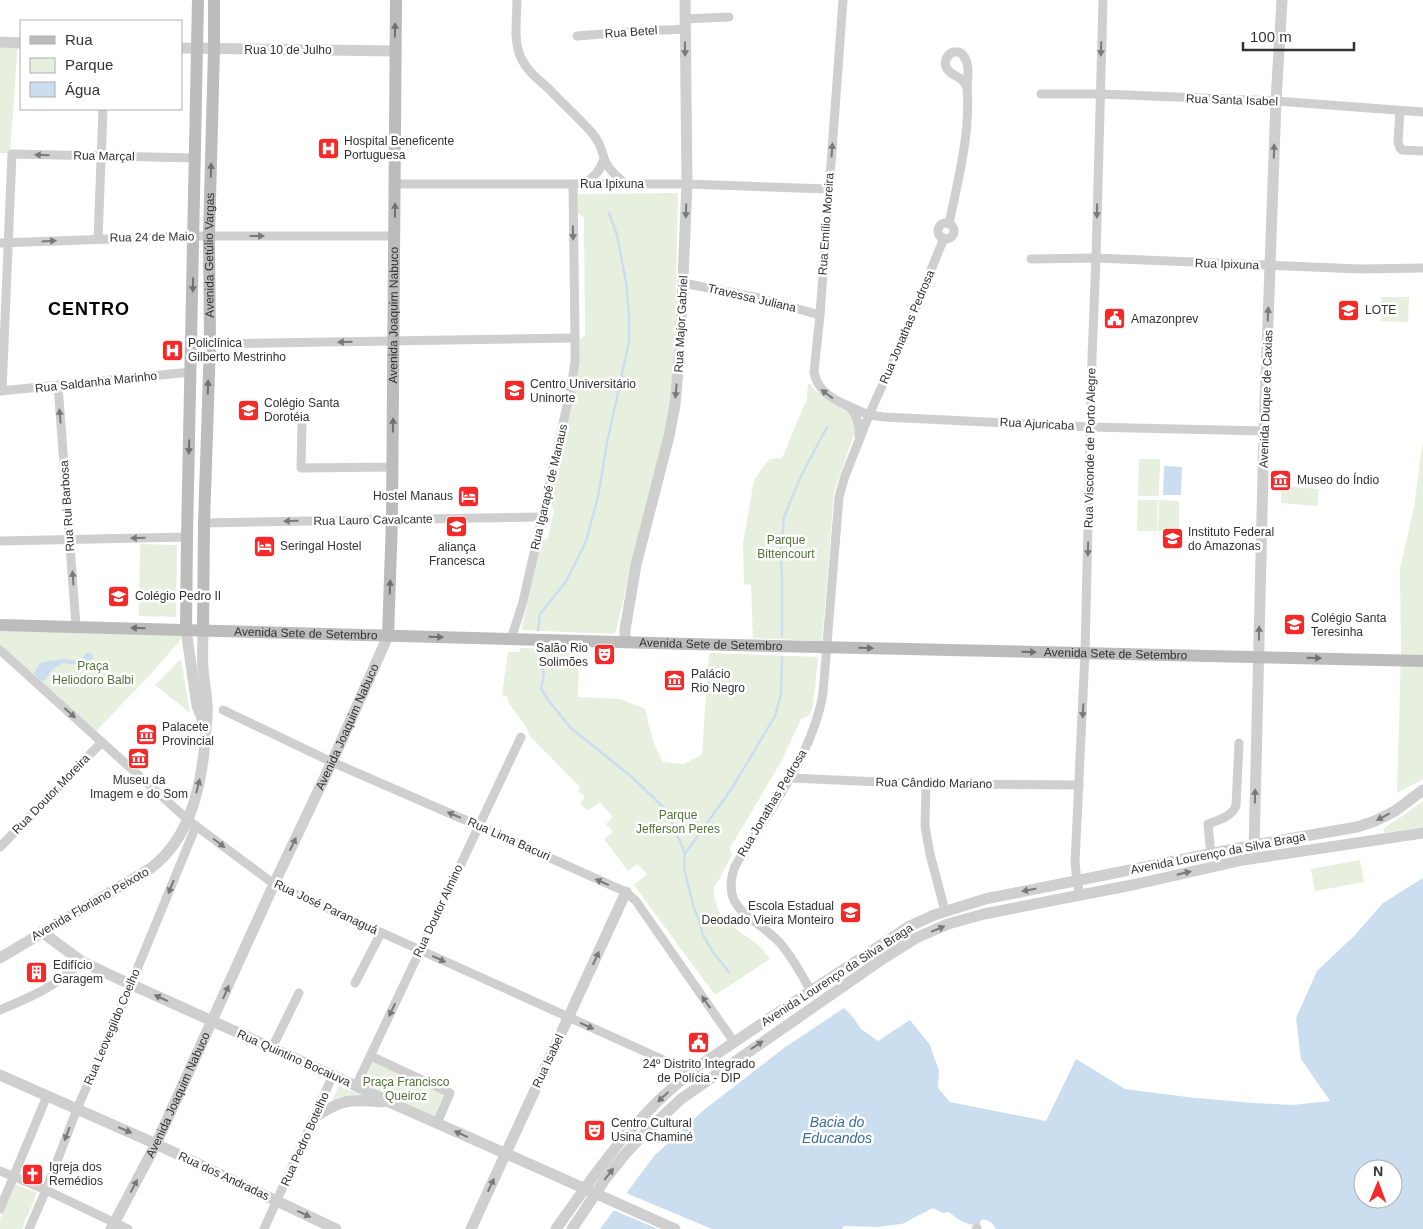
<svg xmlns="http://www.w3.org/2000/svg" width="1423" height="1229" font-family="Helvetica,sans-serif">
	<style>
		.green { fill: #e7efdf }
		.water { fill: #cadef0; fill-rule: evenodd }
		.pier { fill: #fff }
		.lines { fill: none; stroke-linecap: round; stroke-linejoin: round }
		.stream { stroke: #cadef0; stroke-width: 2.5 }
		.minor { stroke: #cfcfcf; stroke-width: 9 }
		.tertiary { stroke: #cfcfcf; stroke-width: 11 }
		.secondary { stroke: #bcbcbc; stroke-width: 12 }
		.tertiary-bridge { stroke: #cfcfcf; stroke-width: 11 }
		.oneway { fill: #707070 }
		.oneway2 { fill: #797979 }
		.labels { text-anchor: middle; stroke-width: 5; stroke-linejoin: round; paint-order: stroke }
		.street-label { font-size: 12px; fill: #323232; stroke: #fff }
		.poi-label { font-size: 12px; fill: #323232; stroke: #fff; text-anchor: start }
		.park-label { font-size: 12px; fill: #50733a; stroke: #fff }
		.water-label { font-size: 14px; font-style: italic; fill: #376d9d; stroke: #fff }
		.district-label { font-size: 18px; font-weight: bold; letter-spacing: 1px; fill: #000; stroke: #fff }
	</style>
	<rect width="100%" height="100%" fill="#fff"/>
	<g class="green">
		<polygon points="0,42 18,42 10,153 0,153"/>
		<polygon points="678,193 674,376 668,421 630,570 616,631 613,634 521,630 529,599 539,543 548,538 554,510 549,503 576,382 580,340 585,335 584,218 577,212 577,198 579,194"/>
		<polygon points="1381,297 1409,297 1408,322 1381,321"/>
		<polygon points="808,384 811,384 814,390 848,410 857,426 834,492 822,641 753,638 751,585 744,584 743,543 754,480 763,467 770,459 782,458 807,399"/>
		<polygon points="1423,440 1423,779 1397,793 1401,653 1400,569 1414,507"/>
		<polygon points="1139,459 1160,459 1159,496 1138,496"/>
		<polygon points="1282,486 1319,489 1317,506 1281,503"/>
		<polygon points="1138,500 1158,500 1157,531 1137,531"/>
		<polygon points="1159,500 1179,501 1179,532 1158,531"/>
		<polygon points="140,544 177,545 176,617 139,616"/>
		<polygon points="0,629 184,633 178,643 145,680 96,731 0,647"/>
		<path d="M520,648L579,650L578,697L620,699L645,709L653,741L663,762L684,764L702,754L709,653L817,657L818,659L815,689L812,708L809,716L801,719L781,762L730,848L732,855C725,866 722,877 714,887C714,919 731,925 753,941C760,946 765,952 770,959L715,995L634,885L647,874L637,864L628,871L604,839L613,832L606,824L613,817L600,802L587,811L580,803L585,797L578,791L580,787L531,737L524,724L508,702L507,696L502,695L508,652H520Z"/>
		<polygon points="181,659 190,713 155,685"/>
		<polygon points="1423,801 1423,827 1384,833 1384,828 1401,817"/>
		<polygon points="1360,860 1364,882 1315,891 1311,869"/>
		<polygon points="373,1060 449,1094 438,1118 362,1084"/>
		<polygon points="339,1086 363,1096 330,1105"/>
		<polygon points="15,1184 37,1193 22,1229 0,1229 0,1219"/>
	</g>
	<g class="water">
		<polygon points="1164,466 1182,467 1181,495 1163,495"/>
		<path d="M88,652L92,654L93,658L90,661L78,665L63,663L53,669L44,681L40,680L34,673L40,663C46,661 60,659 65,659C76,661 81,661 88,652Z"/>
		<path d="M1423,878V1229H996L991,1222L982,1219L979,1225C967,1226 957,1219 949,1212L943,1213L933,1208L902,1224L877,1227L844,1226L842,1229H600L654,1156L705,1109L784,1048L844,1008L852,1016L861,1029L878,1041L910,1020L930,1045L939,1071L938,1088L950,1102L1046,1121L1076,1059L1125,1089L1195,1098L1254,1103L1292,1105L1330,1101L1301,1059L1296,1018L1317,971L1356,934L1383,903ZM1363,1169H1393V1199H1363Z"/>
	</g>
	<polygon class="pier" points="626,1193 712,1229 658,1229 613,1210"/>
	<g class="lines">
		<g class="stream">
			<polyline points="538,630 540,614 565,583 575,564 586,541 598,497 607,443 629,342 629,313 626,282 617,235 609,213"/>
			<polyline points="782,636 782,576 781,555 784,517 801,476 827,427"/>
			<polyline points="541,649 543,654 541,662 544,674 541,688 548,700 572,729 633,778 663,807 670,817 685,854 684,868 693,905 699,920 703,935 713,952 729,972"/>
			<polyline points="685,854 732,788 775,716 781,694 782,658"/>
		</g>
		<g class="minor">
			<path d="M517,0C517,18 513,41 521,58C527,71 539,80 549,89C563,104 579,118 592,133C599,141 601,148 604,158C607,168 617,177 626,184"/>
			<polyline points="685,19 729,17"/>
			<polyline points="577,36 628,32 685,29"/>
			<path d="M953,52H959C971,59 968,75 967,87C966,85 964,82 962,80C958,76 952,75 949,71C942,65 946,55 953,52Z"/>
			<polyline points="1041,94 1100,94 1276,101 1423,112"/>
			<polyline points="1400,111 1398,142 1400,148 1402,150 1423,151"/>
			<path d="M585,183C595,176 600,171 604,159"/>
			<polyline points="395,184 687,184 829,189"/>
			<circle cx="946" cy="231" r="8"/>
			<path d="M949,224C958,179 971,132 967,87"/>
			<polyline points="944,238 900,346 869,415 884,417 1090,427 1264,431"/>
			<polyline points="98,239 103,109"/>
			<polyline points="0,243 194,236 395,236"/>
			<polyline points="1031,259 1096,258 1360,269 1423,268"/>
			<polyline points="683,283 759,298 820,315"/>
			<polyline points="210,344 575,338"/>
			<polyline points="58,385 76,626"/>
			<polyline points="0,391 191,372"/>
			<polyline points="2,391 12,154 196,158"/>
			<path d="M849,406C856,415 860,423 859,435"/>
			<polyline points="302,420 301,468 393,467"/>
			<polyline points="204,523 541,517"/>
			<polyline points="0,541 187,537"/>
			<polyline points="511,639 523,602 571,388 575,362 575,338 573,184"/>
			<polyline points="0,650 188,820 274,884 690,1072 706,1081"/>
			<polyline points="223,710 332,762 479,826 626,892 636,901 734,1042"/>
			<polyline points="790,778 926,784 1079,785"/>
			<polyline points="926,784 925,826 930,854 945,911"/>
			<polyline points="0,847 102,742"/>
			<path d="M1211,854L1208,824C1219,820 1231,817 1236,806L1239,743"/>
			<polyline points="1080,895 1077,881 1075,863 1085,653 1092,358 1096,258 1103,0"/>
			<polyline points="355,983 381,933"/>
			<path d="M811,991C801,974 792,956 779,942C755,916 719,911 735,866C767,814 813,755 823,693L839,497L845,476L869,415C848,405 818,398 814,372L820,315L843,0"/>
			<path d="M0,1010C31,997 58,986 81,961"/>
			<polyline points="272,1048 299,993"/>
			<polyline points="371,1056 450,1093 437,1123"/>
			<polyline points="356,1086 521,737"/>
			<polyline points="0,1171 46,1190 128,1229"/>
			<polyline points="0,1209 47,1096"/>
			<polyline points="29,1229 46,1190 77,1109 131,984 196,826"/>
			<polyline points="264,1229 333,1075"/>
			<polyline points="976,1229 977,1228"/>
		</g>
		<g class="tertiary">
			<polyline points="0,42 21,43"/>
			<polyline points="181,48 395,51"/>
			<polyline points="186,630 197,706 205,725"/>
			<polyline points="625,642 625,630 636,565 669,436 675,405 680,348 687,184 685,0"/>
			<polyline points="1254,850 1264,431 1276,101 1282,0"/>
			<polyline points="42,932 81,961 108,974 356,1086 389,1102 552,1174"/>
			<path d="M0,958L151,868C190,838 201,788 205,742C206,729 208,716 207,703C206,692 204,681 203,669C202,656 203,643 203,631"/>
			<polyline points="0,1075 156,1144 336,1229"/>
			<path d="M315,1117C342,1099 351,1099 382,1102"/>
			<path id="s1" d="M111,1229L156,1144L274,884L332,762L388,636"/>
			<polyline points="471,1229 626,892"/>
			<polyline points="556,1229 593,1177 626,1134 658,1101 690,1072 785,1008 908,927 934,915 985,899 1254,845 1357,827 1375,821 1395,811 1423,790"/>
			<polyline points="572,1229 606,1178 626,1153 646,1132 681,1099 884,958 916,938 948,924 984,914 1137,884 1243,860 1423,833"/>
		</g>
		<g class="secondary">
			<path id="s2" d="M0,625L690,644L1423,661"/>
			<polyline points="186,630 187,537 198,0"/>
			<path id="s3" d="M203,631L204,523L210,344L209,236L214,49V0"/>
			<path id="s4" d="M388,636L392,519L396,0"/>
		</g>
		<polyline class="tertiary-bridge" points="552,1174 675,1229"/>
	</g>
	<defs><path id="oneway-solid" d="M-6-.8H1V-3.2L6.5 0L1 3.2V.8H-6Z" transform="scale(1.25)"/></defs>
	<g class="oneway">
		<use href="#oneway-solid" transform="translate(395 30) rotate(-89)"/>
		<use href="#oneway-solid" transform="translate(211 170) rotate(-88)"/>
		<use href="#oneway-solid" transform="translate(395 210) rotate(-90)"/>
		<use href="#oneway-solid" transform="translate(193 285) rotate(91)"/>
		<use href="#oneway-solid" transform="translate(208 387) rotate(-88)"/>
		<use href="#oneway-solid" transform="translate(393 425) rotate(-89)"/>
		<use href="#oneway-solid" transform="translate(189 447) rotate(92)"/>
		<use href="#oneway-solid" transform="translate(390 587) rotate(-88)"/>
		<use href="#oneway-solid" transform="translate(138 628) rotate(-178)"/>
		<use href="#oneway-solid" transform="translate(436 637) rotate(2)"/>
		<use href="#oneway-solid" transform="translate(866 648) rotate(1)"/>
		<use href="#oneway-solid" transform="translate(1029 652) rotate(1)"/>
		<use href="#oneway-solid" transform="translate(1314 658) rotate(1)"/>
	</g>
	<g class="oneway2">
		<use href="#oneway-solid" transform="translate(685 49) rotate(89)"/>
		<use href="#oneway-solid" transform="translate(1101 49) rotate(92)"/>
		<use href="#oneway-solid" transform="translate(832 150) rotate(-86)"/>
		<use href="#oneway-solid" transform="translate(1274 151) rotate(-88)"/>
		<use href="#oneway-solid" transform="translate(42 155) rotate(-178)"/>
		<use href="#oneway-solid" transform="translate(686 211) rotate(92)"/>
		<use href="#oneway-solid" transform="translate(1097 211) rotate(91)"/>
		<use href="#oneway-solid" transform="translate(573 233) rotate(89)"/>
		<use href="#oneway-solid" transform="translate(257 236)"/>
		<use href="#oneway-solid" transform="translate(49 241) rotate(-3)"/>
		<use href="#oneway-solid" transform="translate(1268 314) rotate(-88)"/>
		<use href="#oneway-solid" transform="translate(345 342) rotate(179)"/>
		<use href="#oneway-solid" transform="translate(676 391) rotate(95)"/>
		<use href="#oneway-solid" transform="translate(827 394) rotate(-143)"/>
		<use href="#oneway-solid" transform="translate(60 416) rotate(-95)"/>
		<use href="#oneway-solid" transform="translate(291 521) rotate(179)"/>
		<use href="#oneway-solid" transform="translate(138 538) rotate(179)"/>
		<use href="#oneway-solid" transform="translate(1088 549) rotate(91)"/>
		<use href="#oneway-solid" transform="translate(73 578) rotate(-94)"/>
		<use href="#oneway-solid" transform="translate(1259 633) rotate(-89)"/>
		<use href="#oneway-solid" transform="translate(1083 711) rotate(93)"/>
		<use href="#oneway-solid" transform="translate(70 713) rotate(42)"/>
		<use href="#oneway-solid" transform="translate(198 786) rotate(-76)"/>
		<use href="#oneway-solid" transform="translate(1255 796) rotate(-89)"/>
		<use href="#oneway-solid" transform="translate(454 815) rotate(-157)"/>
		<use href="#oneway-solid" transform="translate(1383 817) rotate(152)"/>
		<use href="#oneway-solid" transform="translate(219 843) rotate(37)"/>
		<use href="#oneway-solid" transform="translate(293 844) rotate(-65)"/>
		<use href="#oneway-solid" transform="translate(1184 873) rotate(-13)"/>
		<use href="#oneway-solid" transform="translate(602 882) rotate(-156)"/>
		<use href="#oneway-solid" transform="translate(171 887) rotate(112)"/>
		<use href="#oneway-solid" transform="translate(1029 890) rotate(169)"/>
		<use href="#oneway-solid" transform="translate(938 929) rotate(-23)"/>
		<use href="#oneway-solid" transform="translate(596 958) rotate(-65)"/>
		<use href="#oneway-solid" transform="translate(439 959) rotate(25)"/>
		<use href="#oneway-solid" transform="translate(226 992) rotate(-66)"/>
		<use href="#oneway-solid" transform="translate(161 998) rotate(-155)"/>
		<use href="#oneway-solid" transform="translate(706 1002) rotate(-125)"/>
		<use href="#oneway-solid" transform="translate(392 1010) rotate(115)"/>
		<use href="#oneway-solid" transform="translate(587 1026) rotate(24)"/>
		<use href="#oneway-solid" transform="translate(757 1045) rotate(-34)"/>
		<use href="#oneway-solid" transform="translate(663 1097) rotate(137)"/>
		<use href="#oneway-solid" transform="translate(125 1130) rotate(23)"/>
		<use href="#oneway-solid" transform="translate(67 1134) rotate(111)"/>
		<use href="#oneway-solid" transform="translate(461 1134) rotate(-156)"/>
		<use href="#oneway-solid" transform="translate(609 1174) rotate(-52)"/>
		<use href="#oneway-solid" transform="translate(491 1185) rotate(-65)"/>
		<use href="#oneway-solid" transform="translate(134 1186) rotate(-62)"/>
		<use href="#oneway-solid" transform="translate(304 1214) rotate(25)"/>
	</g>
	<defs>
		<symbol id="hospital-square" viewBox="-11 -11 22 22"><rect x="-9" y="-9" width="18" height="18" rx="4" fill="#f52928" stroke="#fff"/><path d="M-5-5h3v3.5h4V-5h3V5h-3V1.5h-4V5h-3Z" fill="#fff"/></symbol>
		<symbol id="school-square" viewBox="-11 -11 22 22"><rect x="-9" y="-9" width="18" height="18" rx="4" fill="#f52928" stroke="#fff"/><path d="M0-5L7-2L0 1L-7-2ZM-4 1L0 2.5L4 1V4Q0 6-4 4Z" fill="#fff"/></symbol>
		<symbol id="civic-square" viewBox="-11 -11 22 22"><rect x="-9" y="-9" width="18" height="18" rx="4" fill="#f52928" stroke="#fff"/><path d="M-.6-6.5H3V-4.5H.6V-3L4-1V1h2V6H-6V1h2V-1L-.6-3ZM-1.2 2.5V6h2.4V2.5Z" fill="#fff"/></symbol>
		<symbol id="university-square" viewBox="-11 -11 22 22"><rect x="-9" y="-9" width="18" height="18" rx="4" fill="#f52928" stroke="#fff"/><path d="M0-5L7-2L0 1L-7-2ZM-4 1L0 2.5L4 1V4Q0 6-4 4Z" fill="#fff"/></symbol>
		<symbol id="museum-square" viewBox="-11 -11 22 22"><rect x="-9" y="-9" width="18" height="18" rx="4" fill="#f52928" stroke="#fff"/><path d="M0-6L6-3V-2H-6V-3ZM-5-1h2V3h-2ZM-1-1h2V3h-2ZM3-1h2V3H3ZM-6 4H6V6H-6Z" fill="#fff"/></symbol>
		<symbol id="hotel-square" viewBox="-11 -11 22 22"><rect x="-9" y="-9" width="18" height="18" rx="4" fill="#f52928" stroke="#fff"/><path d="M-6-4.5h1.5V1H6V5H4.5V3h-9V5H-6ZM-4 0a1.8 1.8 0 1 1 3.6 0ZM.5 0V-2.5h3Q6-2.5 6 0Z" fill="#fff"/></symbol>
		<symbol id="theatre-square" viewBox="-11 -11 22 22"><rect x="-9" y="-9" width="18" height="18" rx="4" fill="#f52928" stroke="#fff"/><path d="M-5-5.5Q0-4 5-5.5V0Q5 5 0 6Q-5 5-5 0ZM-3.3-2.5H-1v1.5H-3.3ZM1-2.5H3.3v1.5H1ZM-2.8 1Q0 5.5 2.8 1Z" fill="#fff"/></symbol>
		<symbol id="building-square" viewBox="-11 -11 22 22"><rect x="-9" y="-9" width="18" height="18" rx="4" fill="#f52928" stroke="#fff"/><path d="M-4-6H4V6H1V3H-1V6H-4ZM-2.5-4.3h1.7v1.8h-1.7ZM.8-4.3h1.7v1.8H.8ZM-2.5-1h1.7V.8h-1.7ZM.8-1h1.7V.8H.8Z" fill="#fff"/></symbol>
		<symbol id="church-square" viewBox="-11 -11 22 22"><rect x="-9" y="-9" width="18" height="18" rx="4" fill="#f52928" stroke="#fff"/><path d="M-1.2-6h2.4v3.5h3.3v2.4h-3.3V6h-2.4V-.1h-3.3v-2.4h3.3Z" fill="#fff"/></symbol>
	</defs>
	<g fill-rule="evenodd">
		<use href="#hospital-square" x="316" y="136" width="25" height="25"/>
		<use href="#school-square" x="1336" y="298" width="25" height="25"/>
		<use href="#civic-square" x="1102" y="306" width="25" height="25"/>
		<use href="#hospital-square" x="160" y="338" width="25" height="25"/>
		<use href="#university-square" x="502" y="378" width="25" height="25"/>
		<use href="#school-square" x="236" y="398" width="25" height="25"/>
		<use href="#museum-square" x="1268" y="468" width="25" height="25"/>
		<use href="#hotel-square" x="456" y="484" width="25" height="25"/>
		<use href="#school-square" x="444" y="514" width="25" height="25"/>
		<use href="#university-square" x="1160" y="526" width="25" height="25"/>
		<use href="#hotel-square" x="252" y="534" width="25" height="25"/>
		<use href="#school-square" x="106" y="584" width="25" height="25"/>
		<use href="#school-square" x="1282" y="612" width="25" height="25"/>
		<use href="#theatre-square" x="592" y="642" width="25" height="25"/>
		<use href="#museum-square" x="662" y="668" width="25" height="25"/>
		<use href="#museum-square" x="134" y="722" width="25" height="25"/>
		<use href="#museum-square" x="126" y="746" width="25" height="25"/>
		<use href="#school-square" x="838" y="900" width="25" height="25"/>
		<use href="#building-square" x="24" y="960" width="25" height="25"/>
		<use href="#civic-square" x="686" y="1030" width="25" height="25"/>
		<use href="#theatre-square" x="582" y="1118" width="25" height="25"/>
		<use href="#church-square" x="20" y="1162" width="25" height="25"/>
	</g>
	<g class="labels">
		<g class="street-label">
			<text transform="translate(631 32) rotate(-4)" y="4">Rua Betel</text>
			<text x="288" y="54">Rua 10 de Julho</text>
			<text transform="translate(1232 100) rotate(2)" y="4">Rua Santa Isabel</text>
			<text transform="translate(104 156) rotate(1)" y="4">Rua Marçal</text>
			<text x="612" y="188">Rua Ipixuna</text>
			<text transform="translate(826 224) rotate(-86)" y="4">Rua Emílio Moreira</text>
			<text transform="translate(152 237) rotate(-1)" y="4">Rua 24 de Maio</text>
			<text dy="4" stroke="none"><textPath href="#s3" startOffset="376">Avenida Getúlio Vargas</textPath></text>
			<text transform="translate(1227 264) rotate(2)" y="4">Rua Ipixuna</text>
			<text transform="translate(752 298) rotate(13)" y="4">Travessa Juliana</text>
			<text dy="4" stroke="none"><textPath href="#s4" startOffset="321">Avenida Joaquim Nabuco</textPath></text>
			<text transform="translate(681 324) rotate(-87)" y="4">Rua Major Gabriel</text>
			<text transform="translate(907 327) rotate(-67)" y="4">Rua Jonathas Pedrosa</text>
			<text transform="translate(96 382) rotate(-6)" y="4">Rua Saldanha Marinho</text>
			<text transform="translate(1266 399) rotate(-88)" y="4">Avenida Duque de Caxias</text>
			<text transform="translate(1037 424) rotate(3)" y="4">Rua Ajuricaba</text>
			<text transform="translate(1090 448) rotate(-89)" y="4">Rua Visconde de Porto Alegre</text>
			<text transform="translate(549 487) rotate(-77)" y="4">Rua Igarapé de Manaus</text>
			<text transform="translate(67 506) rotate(-94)" y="4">Rua Rui Barbosa</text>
			<text transform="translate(373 520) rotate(-1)" y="4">Rua Lauro Cavalcante</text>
			<text dy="4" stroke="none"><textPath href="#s2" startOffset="306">Avenida Sete de Setembro</textPath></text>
			<text dy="4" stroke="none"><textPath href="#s2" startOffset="711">Avenida Sete de Setembro</textPath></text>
			<text dy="4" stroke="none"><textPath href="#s2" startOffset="1116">Avenida Sete de Setembro</textPath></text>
			<text dy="4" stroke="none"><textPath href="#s1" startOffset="555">Avenida Joaquim Nabuco</textPath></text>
			<text transform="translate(934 783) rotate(1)" y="4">Rua Cândido Mariano</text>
			<text transform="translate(51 794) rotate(-46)" y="4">Rua Doutor Moreira</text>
			<text transform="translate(772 803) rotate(-59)" y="4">Rua Jonathas Pedrosa</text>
			<text transform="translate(509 839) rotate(24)" y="4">Rua Lima Bacuri</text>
			<text transform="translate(1218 853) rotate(-11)" y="4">Avenida Lourenço da Silva Braga</text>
			<text transform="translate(90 904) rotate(-30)" y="4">Avenida Floriano Peixoto</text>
			<text transform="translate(326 907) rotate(25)" y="4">Rua José Paranaguá</text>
			<text transform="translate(438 911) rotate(-65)" y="4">Rua Doutor Almino</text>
			<text transform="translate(837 975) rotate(-33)" y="4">Avenida Lourenço da Silva Braga</text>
			<text transform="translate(112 1027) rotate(-67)" y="4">Rua Leovegildo Coelho</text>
			<text transform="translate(294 1058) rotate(24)" y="4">Rua Quintino Bocaiuva</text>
			<text transform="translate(548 1061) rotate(-65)" y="4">Rua Isabel</text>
			<text dy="4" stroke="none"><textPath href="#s1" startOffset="150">Avenida Joaquim Nabuco</textPath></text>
			<text transform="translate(305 1139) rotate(-66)" y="4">Rua Pedro Botelho</text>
			<text transform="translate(224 1176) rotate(25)" y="4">Rua dos Andradas</text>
		</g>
		<g class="poi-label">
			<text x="344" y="145">Hospital Beneficente<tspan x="344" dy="14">Portuguesa</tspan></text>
			<text x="1365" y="314">LOTE</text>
			<text x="1131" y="323">Amazonprev</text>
			<text x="188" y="347">Policlínica<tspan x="188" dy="14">Gilberto Mestrinho</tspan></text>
			<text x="530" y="388">Centro Universitário<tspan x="530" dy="14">Uninorte</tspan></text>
			<text x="264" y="407">Colégio Santa<tspan x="264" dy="14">Dorotéia</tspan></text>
			<text x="1297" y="484">Museo do Índio</text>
			<text x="453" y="500" text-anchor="end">Hostel Manaus</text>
			<text x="1188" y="536">Instituto Federal<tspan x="1188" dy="14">do Amazonas</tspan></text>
			<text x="280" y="550">Seringal Hostel</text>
			<text x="457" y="551" text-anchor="middle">aliança<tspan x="457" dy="14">Francesca</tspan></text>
			<text x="135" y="600">Colégio Pedro II</text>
			<text x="1311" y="622">Colégio Santa<tspan x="1311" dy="14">Teresinha</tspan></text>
			<text x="588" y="652" text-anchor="end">Salão Rio<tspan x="588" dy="14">Solimões</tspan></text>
			<text x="691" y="678">Palácio<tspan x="691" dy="14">Rio Negro</tspan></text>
			<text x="162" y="731">Palacete<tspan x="162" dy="14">Provincial</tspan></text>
			<text x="139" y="784" text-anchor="middle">Museu da<tspan x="139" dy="14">Imagem e do Som</tspan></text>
			<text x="834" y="910" text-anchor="end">Escola Estadual<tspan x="834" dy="14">Deodado Vieira Monteiro</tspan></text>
			<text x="53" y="969">Edifício<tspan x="53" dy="14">Garagem</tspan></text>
			<text x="699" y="1068" text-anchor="middle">24º Distrito Integrado<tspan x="699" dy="14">de Polícia - DIP</tspan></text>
			<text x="611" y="1127">Centro Cultural<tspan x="611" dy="14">Usina Chaminé</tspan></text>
			<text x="49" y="1171">Igreja dos<tspan x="49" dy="14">Remédios</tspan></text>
		</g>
		<g class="park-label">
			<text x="786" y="544">Parque<tspan x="786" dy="14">Bittencourt</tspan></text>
			<text x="93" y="670">Praça<tspan x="93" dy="14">Heliodoro Balbi</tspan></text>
			<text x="678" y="819">Parque<tspan x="678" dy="14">Jefferson Peres</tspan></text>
			<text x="406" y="1086">Praça Francisco<tspan x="406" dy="14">Queiroz</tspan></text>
		</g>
		<g class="water-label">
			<text x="837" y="1127">Bacia do<tspan x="837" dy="16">Educandos</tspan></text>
		</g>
		<g class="district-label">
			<text x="89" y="315">CENTRO</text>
		</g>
	</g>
	<rect x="20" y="20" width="162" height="90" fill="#ffffff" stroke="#adadad"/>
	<rect x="30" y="36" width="25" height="8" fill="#bcbcbc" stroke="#adadad"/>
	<text x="65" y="45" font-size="15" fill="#323232">Rua</text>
	<rect x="30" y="58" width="25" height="15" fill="#e7efdf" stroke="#adadad"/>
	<text x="65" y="70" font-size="15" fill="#323232">Parque</text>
	<rect x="30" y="82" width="25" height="15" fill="#cadef0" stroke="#adadad"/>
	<text x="65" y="95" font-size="15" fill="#323232">Água</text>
	<g transform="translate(1378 1184) rotate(1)"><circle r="24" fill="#ffffff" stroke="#adadad"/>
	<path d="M0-4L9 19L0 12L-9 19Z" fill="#f52928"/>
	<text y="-8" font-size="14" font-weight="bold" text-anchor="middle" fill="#323232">N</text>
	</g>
	<path d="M1243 42v8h111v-8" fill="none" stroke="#323232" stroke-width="2.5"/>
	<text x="1250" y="42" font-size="15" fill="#323232" stroke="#ffffff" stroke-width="4" paint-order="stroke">100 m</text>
</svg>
